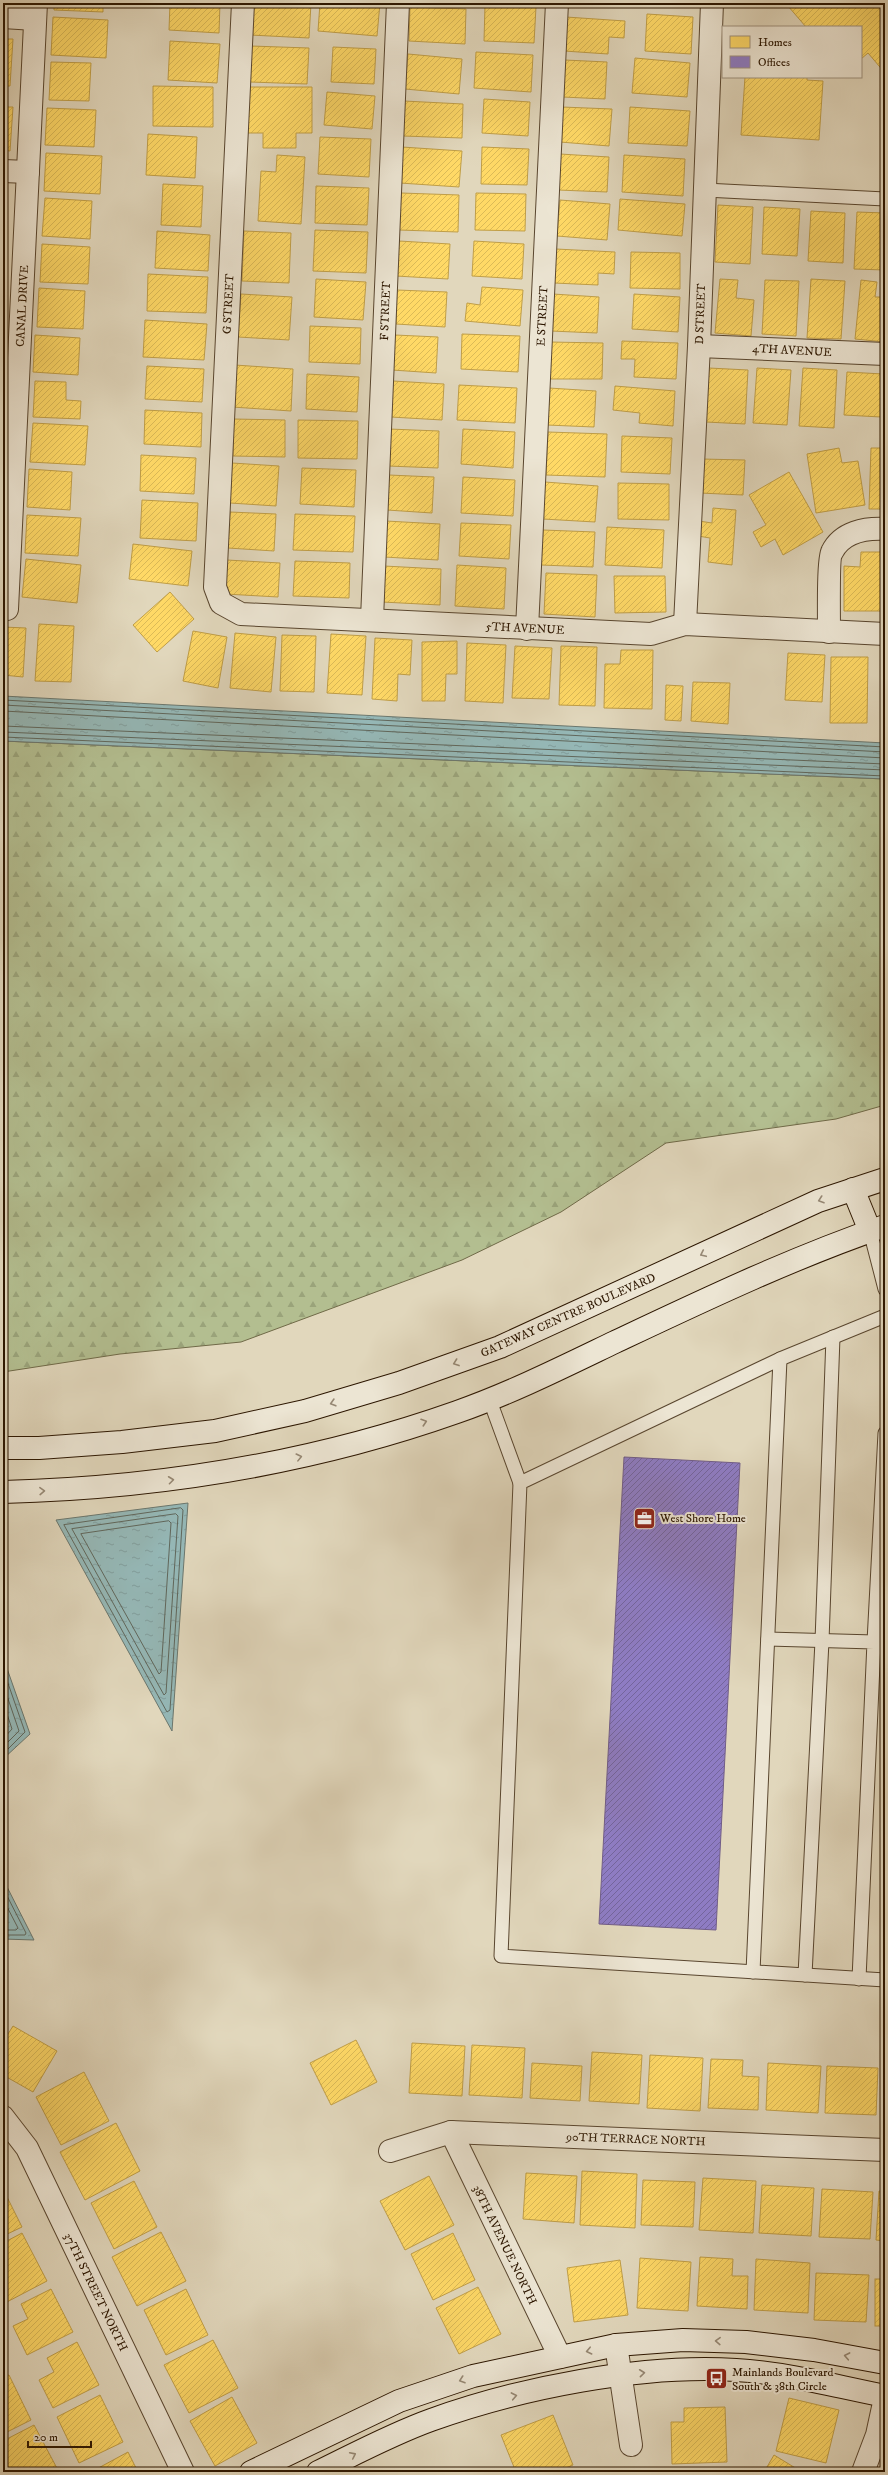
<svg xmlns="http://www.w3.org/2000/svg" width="888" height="2475" font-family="'IM FELL DW Pica',serif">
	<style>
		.forest { fill: url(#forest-firs); stroke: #706a48 }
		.water { fill: url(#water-ripples); stroke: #6b776e }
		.homes { fill: url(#homes-hatch); stroke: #c09e47 }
		.offices { fill: url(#offices-hatch); stroke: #715d88 }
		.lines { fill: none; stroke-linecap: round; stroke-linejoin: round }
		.shore { stroke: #60675c; stroke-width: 1 }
		.lane-casing { stroke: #59462f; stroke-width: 15 }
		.street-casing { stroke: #59462f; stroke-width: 24 }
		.secondary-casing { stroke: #2c1600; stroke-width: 24 }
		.lane { stroke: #ece5d3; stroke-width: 13 }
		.street { stroke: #ece5d3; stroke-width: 22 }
		.secondary { stroke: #ece5d3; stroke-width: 22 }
		.oneway { stroke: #968874 }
		.labels { text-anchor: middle; stroke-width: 4; stroke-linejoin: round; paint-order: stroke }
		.street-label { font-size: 12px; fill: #2c1600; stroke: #ece5d3 }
		.poi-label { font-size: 12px; fill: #2c1600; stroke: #ece5d3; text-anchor: start }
	</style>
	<defs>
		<pattern id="forest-firs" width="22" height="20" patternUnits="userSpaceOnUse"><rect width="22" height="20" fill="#b3be90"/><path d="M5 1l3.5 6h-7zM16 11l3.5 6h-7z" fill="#9aa37a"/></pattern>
		<pattern id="water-ripples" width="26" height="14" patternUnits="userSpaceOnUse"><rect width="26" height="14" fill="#95b8b7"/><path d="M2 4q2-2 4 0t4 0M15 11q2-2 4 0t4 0" fill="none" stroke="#819d9c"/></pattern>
		<pattern id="homes-hatch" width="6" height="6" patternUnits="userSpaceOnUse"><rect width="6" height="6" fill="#ffd966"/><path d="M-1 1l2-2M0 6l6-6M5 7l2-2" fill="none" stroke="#dbba57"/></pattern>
		<pattern id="offices-hatch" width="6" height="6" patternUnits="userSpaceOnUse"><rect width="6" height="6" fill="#8e7cc3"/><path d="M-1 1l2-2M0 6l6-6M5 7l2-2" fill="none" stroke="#74659c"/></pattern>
	</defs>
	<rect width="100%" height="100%" fill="#e1d7bc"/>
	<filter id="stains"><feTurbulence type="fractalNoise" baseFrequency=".005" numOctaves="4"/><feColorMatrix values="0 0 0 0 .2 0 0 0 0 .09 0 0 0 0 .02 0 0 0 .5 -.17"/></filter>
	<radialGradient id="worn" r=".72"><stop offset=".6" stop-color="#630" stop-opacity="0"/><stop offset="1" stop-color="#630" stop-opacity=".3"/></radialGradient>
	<polygon class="forest" points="3,741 885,779 885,1105 836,1119 666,1143 561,1212 462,1260 241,1342 120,1354 3,1372"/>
	<g class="water">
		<polygon points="3,696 885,743 885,779 3,741"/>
		<polygon points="188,1503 172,1731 56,1520"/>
		<polygon points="3,1657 30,1734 3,1759"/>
		<polygon points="3,1879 34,1940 3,1939"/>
	</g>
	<g class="homes">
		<polygon points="54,3 103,3 103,12 54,10"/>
		<polygon points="170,3 220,3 219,33 169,30"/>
		<polygon points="252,3 311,3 309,38 250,35"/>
		<polygon points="320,3 380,3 377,36 318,31"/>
		<polygon points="573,3 611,3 610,5"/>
		<polygon points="648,3 693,3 692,7"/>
		<polygon points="791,3 885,3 885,73 868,53 861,59 861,27 806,27 788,6"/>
		<polygon points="485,5 536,7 534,43 484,41"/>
		<polygon points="410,7 466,9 465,44 409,41"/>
		<polygon points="647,14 693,17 691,54 645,51"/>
		<polygon points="53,17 108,20 106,58 51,55"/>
		<polygon points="566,17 625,21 624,38 609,37 608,54 564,51"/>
		<polygon points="3,39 13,39 10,86 3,86"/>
		<polygon points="170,41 220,44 217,83 168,80"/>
		<polygon points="251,46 309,48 307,84 250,82"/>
		<polygon points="333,47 376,49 374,84 331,82"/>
		<polygon points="476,52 533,55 531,92 474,88"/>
		<polygon points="408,54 462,59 459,94 405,89"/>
		<polygon points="635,58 690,63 687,97 632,93"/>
		<polygon points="565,60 607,62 605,99 563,97"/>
		<polygon points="51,62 91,63 89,101 49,100"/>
		<polygon points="745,77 807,77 807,80 823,81 819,140 741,135"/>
		<polygon points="153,86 213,87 213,127 153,126"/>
		<polygon points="246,87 312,87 312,133 296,133 296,148 263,148 263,133 246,133"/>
		<polygon points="327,92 375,96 372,129 324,125"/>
		<polygon points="484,99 530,102 528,136 482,133"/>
		<polygon points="404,101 463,104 462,138 403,136"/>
		<polygon points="3,107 13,107 10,151 3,150"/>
		<polygon points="562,107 612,109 609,146 560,142"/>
		<polygon points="630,107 690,111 687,146 628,143"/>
		<polygon points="47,108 96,110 94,147 45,145"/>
		<polygon points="148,134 197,137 195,178 146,175"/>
		<polygon points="320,137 371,139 369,177 318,174"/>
		<polygon points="402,147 462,151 459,187 400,183"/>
		<polygon points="482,147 529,149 527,185 481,184"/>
		<polygon points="46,153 102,156 100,194 44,191"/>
		<polygon points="560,154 609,157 607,192 558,190"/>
		<polygon points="277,155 305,157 301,224 258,221 261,171 276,172"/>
		<polygon points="624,155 685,159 683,196 622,192"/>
		<polygon points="163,184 203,186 201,227 161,225"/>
		<polygon points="316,186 369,188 367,225 315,223"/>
		<polygon points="401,193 459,195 458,232 399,230"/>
		<polygon points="476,193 526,194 525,231 475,230"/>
		<polygon points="3,197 5,197 3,225"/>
		<polygon points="45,198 92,201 90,239 42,236"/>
		<polygon points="620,199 685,204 682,236 618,230"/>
		<polygon points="560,200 610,204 607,240 557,236"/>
		<polygon points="718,205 753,207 750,264 715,262"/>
		<polygon points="764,207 800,209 797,256 762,254"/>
		<polygon points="811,211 845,213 843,263 808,261"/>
		<polygon points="857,212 885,213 885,270 854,269"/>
		<polygon points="315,230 368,232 366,273 313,271"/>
		<polygon points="157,231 210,235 208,271 155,268"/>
		<polygon points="244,231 291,233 289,283 242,281"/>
		<polygon points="399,241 450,244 448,279 396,276"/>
		<polygon points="474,241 524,244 522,279 472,276"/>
		<polygon points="42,244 90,247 88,284 40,282"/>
		<polygon points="556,249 615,252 614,274 598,273 598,285 554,283"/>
		<polygon points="631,252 680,253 680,289 630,288"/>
		<polygon points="3,257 5,258 3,278"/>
		<polygon points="148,274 208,277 206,313 147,311"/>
		<polygon points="316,279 366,282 363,320 314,317"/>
		<polygon points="720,279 738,280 736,298 754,300 751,336 715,333"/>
		<polygon points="811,279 845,281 841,339 807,338"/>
		<polygon points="765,280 799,281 796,336 762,334"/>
		<polygon points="861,280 877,282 875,297 885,297 885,342 855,339"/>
		<polygon points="482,287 523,290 520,326 465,321 467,303 480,305"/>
		<polygon points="39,288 85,291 83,329 37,327"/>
		<polygon points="397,290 447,292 445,327 396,324"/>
		<polygon points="241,294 292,297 289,340 238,337"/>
		<polygon points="553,294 599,297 597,333 551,331"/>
		<polygon points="634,294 680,297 678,332 632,329"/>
		<polygon points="145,320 207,324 204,360 143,357"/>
		<polygon points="310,326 361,328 360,364 309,362"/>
		<polygon points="462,334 520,336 518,372 461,369"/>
		<polygon points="35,335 80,338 78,375 33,372"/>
		<polygon points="395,335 438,337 436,373 392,370"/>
		<polygon points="622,341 678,343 676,379 634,377 635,359 621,359"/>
		<polygon points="550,342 603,343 602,379 550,379"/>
		<polygon points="235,365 293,369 291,411 232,407"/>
		<polygon points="147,366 204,369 202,402 145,399"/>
		<polygon points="709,368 748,370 745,424 706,422"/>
		<polygon points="757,368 791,370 787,425 753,423"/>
		<polygon points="803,368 837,370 834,428 799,426"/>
		<polygon points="847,372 883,374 881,417 844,415"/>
		<polygon points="307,374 359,377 357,412 306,409"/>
		<polygon points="35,381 66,382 66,400 81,401 80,419 33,417"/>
		<polygon points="393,381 444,384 442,420 391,417"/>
		<polygon points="459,385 517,388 515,423 457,420"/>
		<polygon points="615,386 675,391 673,426 639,423 640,413 613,410"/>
		<polygon points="549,388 596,391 594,427 547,425"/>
		<polygon points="145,410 202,413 201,447 144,444"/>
		<polygon points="233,419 285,420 285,457 233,456"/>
		<polygon points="298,420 358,421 357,459 298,458"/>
		<polygon points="33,423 88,426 85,465 30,462"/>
		<polygon points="389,429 439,431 438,468 388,466"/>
		<polygon points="463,429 515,432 513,468 461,464"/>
		<polygon points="548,432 607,434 605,477 546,475"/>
		<polygon points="622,436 672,438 670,474 621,472"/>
		<polygon points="839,448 842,463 858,461 865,505 816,513 807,454"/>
		<polygon points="871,448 885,448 885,509 869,509"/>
		<polygon points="141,455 196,458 194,494 140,491"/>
		<polygon points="702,459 745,460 743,495 700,493"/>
		<polygon points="232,463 279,466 276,506 230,503"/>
		<polygon points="302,468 356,470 354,507 300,504"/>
		<polygon points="29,469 72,472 70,510 27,507"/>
		<polygon points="789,472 823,532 783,555 775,539 761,547 753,532 766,525 749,495"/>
		<polygon points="389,475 434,477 432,513 387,510"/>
		<polygon points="463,477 515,480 513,516 461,513"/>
		<polygon points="545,482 598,486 595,522 543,519"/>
		<polygon points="618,483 669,484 669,520 618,519"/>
		<polygon points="142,500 198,503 196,541 140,538"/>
		<polygon points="713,508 736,510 732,565 708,562 710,538 698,536 699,521 712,523"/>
		<polygon points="230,512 276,514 274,551 228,548"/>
		<polygon points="295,514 355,516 353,552 293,550"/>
		<polygon points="27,515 81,518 78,556 25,553"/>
		<polygon points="386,521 440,524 438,560 384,557"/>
		<polygon points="461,523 511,525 509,559 459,556"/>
		<polygon points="607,527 664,530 662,568 605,565"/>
		<polygon points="543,530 595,532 593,567 541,565"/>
		<polygon points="133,544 192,551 188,586 129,579"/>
		<polygon points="861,552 885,552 885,611 844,611 844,566 860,567"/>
		<polygon points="26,559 81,565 77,603 22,597"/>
		<polygon points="227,560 280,563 278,597 225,594"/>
		<polygon points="295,561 350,563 349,598 293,596"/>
		<polygon points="457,565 506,568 504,609 455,606"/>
		<polygon points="384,566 441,569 440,605 382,602"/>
		<polygon points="546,573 597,575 595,617 544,614"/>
		<polygon points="614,576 665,576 666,612 615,613"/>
		<polygon points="170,592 194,619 157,652 133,625"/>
		<polygon points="39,624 74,626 71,682 35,681"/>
		<polygon points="3,627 26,628 23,677 3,675"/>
		<polygon points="193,631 227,637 218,688 183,681"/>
		<polygon points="235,633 276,637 271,692 230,688"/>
		<polygon points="331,634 366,636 362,695 327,693"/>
		<polygon points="282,635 316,636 314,692 280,691"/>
		<polygon points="375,638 412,640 410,675 398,674 397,701 372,699"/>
		<polygon points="457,641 457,674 446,674 445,701 422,701 422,642"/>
		<polygon points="467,643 506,645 503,703 465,701"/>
		<polygon points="515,646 552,648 549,699 512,698"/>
		<polygon points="561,646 597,647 595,706 559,705"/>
		<polygon points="621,650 653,650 652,709 604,708 605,664 620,664"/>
		<polygon points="788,653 825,655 822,702 785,700"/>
		<polygon points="885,656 885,717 881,716"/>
		<polygon points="831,657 868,657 867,723 830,723"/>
		<polygon points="693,682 730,683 728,724 691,721"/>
		<polygon points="666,685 683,686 681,721 665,720"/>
		<polygon points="13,2026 57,2051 33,2092 3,2075 3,2042"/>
		<polygon points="356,2040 377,2082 331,2105 310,2063"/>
		<polygon points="412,2043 465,2046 462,2096 409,2093"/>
		<polygon points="472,2045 525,2048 522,2098 469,2095"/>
		<polygon points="592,2052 642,2055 639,2104 589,2101"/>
		<polygon points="650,2055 703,2058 700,2111 647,2108"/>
		<polygon points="711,2059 743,2060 742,2076 759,2077 758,2110 708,2108"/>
		<polygon points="532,2063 582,2066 580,2101 530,2098"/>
		<polygon points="768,2063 821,2066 818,2113 766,2110"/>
		<polygon points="827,2066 878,2068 876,2115 825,2113"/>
		<polygon points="84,2072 109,2121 61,2145 36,2097"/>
		<polygon points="885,2078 885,2117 882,2116"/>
		<polygon points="116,2123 140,2171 85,2200 60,2152"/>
		<polygon points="582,2171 637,2174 635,2228 580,2225"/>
		<polygon points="526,2173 577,2176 574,2223 523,2219"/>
		<polygon points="429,2176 454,2225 405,2250 380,2201"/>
		<polygon points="703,2178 756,2181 753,2233 699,2230"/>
		<polygon points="643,2180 695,2182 693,2227 641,2225"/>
		<polygon points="134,2181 157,2227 114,2249 91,2203"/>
		<polygon points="762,2185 814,2188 811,2236 759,2233"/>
		<polygon points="3,2189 22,2227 3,2236"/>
		<polygon points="822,2189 873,2192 870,2239 819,2237"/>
		<polygon points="879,2191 885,2191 885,2241 876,2240"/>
		<polygon points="161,2232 186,2281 137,2306 112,2257"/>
		<polygon points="22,2233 47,2281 3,2304 3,2243"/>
		<polygon points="453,2233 475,2280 433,2300 411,2254"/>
		<polygon points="700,2257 733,2259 732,2276 748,2276 747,2309 697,2306"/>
		<polygon points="640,2258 691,2262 688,2311 637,2308"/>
		<polygon points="756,2259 810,2263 808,2313 754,2310"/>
		<polygon points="620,2260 628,2315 574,2322 567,2268"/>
		<polygon points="816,2273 869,2275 866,2322 814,2320"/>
		<rect x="875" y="2279" width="10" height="47"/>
		<polygon points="478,2287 501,2334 459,2354 436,2308"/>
		<polygon points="51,2289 73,2332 27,2355 13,2326 28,2319 21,2304"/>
		<polygon points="186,2289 208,2335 166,2355 144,2310"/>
		<polygon points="213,2340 238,2388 189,2413 164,2365"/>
		<polygon points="77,2342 99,2385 53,2408 39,2380 54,2372 47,2358"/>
		<polygon points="9,2375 31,2420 3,2434 3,2377"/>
		<polygon points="100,2395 123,2442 79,2463 57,2417"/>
		<polygon points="232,2397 257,2443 215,2466 190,2421"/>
		<polygon points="789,2398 839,2410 826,2463 776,2451"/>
		<polygon points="725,2407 727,2462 672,2464 671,2422 684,2422 684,2408"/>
		<polygon points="553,2415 573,2465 556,2472 516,2472 501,2435"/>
		<polygon points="34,2425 59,2472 3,2472 3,2441"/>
		<polygon points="128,2452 138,2472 91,2472"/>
		<polygon points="774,2455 802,2472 764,2472"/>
	</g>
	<polygon class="offices" points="624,1457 740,1463 716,1930 599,1924"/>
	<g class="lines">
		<g class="shore">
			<polyline points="3,700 885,747"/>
			<polyline points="3,705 885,752"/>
			<polyline points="3,711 885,758"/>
			<polyline points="3,726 885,764"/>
			<polyline points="3,732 885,770"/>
			<polyline points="3,737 885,776"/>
			<polygon points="181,1508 183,1510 170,1710 167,1712 64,1525"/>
			<polygon points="176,1514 178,1516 166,1693 164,1695 72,1529"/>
			<polygon points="169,1521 171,1523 161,1672 159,1674 81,1534"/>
			<polyline points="3,1669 25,1732 3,1754"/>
			<polyline points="3,1684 19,1731 3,1747"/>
			<polyline points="3,1702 12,1729 3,1739"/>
			<polyline points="3,1888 26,1933 25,1935 3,1935"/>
			<polyline points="3,1899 18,1928 16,1930 3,1930"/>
		</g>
		<defs>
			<g id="lane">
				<polyline points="705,190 885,199"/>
				<polyline points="870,1231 885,1289"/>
				<polyline points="885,1316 780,1359 520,1483 501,1956 885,1980"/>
				<polyline points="489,1398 520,1483"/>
				<polyline points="885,1433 874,1642 885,1643"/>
				<polyline points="768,1639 874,1642 859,1979"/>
				<polyline points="753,1972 780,1359"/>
				<polyline points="805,1975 822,1641 833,1337"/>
			</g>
			<g id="street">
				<polyline points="243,3 215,587 221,603 241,614 651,634 685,624 885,634"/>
				<polyline points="3,17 35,19"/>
				<polyline points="3,171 28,172"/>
				<polyline points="699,346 885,354"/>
				<polyline points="3,608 7,609 36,3"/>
				<polyline points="372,619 398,3"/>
				<polyline points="685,624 699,346 712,3"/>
				<polyline points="527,629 557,3"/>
				<path d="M829,632C829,620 828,558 832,552C842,532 865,528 885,529"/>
				<polyline points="3,2117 27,2148 183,2472"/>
				<polyline points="451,2132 560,2357"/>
				<polyline points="390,2151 451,2132 885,2150"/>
				<polyline points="616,2345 631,2445"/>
				<polyline points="863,2472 877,2435 885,2398"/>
			</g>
			<g id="secondary">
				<polyline points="853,1189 870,1231"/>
				<polyline points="3,1448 39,1448 122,1442 215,1431 305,1411 399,1383 500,1347 818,1201 885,1179"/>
				<path d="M3,1492C158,1488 310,1464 457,1412C511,1393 563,1367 615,1342C704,1300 792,1258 885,1226"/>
				<polyline points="251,2472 399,2401 473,2376 616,2345 683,2340 746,2342 814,2350 885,2363"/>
				<path d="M318,2472C355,2454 392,2434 431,2420C520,2388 641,2364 736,2370C786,2373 836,2386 885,2396"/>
			</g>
		</defs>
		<use href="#lane" class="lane-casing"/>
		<use href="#street" class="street-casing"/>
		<use href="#secondary" class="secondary-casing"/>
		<use href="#lane" class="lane"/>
		<use href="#street" class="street"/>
		<use href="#secondary" class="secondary"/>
	</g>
	<defs><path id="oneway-chevron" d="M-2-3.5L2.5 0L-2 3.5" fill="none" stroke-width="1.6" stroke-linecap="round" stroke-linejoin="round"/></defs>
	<g class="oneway">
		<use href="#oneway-chevron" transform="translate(821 1200) rotate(161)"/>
		<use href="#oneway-chevron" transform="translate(703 1254) rotate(155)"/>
		<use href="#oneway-chevron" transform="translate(456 1363) rotate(160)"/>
		<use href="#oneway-chevron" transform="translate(333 1403) rotate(164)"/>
		<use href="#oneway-chevron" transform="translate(424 1422) rotate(-18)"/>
		<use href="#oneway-chevron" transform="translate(299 1457) rotate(-14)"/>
		<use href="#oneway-chevron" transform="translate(171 1480) rotate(-7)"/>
		<use href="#oneway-chevron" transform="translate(42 1491) rotate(-2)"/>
		<use href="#oneway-chevron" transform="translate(718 2341) rotate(-178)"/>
		<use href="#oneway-chevron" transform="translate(589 2351) rotate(167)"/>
		<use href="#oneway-chevron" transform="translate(847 2356) rotate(-169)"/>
		<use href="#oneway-chevron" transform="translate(642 2373) rotate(-6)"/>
		<use href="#oneway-chevron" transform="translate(462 2380) rotate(161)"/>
		<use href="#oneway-chevron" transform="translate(514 2396) rotate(-11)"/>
		<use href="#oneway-chevron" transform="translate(353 2455) rotate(-26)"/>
	</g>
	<defs>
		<symbol id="office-square" viewBox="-11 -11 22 22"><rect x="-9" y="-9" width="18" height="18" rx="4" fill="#8f2418" stroke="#ece5d3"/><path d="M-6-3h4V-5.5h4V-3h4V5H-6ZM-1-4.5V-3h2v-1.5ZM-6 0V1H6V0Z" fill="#fff"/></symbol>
		<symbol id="bus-square" viewBox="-11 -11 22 22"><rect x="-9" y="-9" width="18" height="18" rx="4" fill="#8f2418" stroke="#ece5d3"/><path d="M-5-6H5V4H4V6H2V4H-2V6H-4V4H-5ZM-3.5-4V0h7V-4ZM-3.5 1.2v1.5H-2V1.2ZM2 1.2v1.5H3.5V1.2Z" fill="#fff"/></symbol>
	</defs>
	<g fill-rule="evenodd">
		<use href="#office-square" x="632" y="1506" width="25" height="25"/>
		<use href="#bus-square" x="704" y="2366" width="25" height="25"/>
	</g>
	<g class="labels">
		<g class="street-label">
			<text transform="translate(228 304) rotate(-87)" y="4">G STREET</text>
			<text transform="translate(22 306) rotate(-87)" y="4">CANAL DRIVE</text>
			<text transform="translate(385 311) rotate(-88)" y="4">F STREET</text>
			<text transform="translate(700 314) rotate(-88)" y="4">D STREET</text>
			<text transform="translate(542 316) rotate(-87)" y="4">E STREET</text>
			<text transform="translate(792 350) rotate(3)" y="4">4TH AVENUE</text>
			<text transform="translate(525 628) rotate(3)" y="4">5TH AVENUE</text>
			<text transform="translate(568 1315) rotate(-24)" y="4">GATEWAY CENTRE BOULEVARD</text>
			<text transform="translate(636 2139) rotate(2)" y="4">90TH TERRACE NORTH</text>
			<text transform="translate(505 2245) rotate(64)" y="4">38TH AVENUE NORTH</text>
			<text transform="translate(96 2292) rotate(64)" y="4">37TH STREET NORTH</text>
		</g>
		<g class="poi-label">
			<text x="660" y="1522">West Shore Home</text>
			<text x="732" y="2376">Mainlands Boulevard<tspan x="732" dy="14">South &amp; 38th Circle</tspan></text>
		</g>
	</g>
	<rect width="888" height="2475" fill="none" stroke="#e1d7bc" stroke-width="16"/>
	<rect x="4" y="4" width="880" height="2467" fill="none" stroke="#2c1600" stroke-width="2"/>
	<rect x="8" y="8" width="872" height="2459" fill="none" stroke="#2c1600"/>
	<rect x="722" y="26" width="140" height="52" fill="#ece5d3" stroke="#9f927f"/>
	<rect x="730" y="36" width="20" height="12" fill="#ffd966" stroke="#9f927f"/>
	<text x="758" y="46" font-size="12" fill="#2c1600">Homes</text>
	<rect x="730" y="56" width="20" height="12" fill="#8e7cc3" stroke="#9f927f"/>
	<text x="758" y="66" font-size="12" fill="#2c1600">Offices</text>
	<path d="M28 2441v6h63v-6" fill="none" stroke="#2c1600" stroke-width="2"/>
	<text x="34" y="2441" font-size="12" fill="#2c1600" stroke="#ece5d3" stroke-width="3" paint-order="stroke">20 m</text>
	<rect width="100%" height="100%" filter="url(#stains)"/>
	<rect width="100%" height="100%" fill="url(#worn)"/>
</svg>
